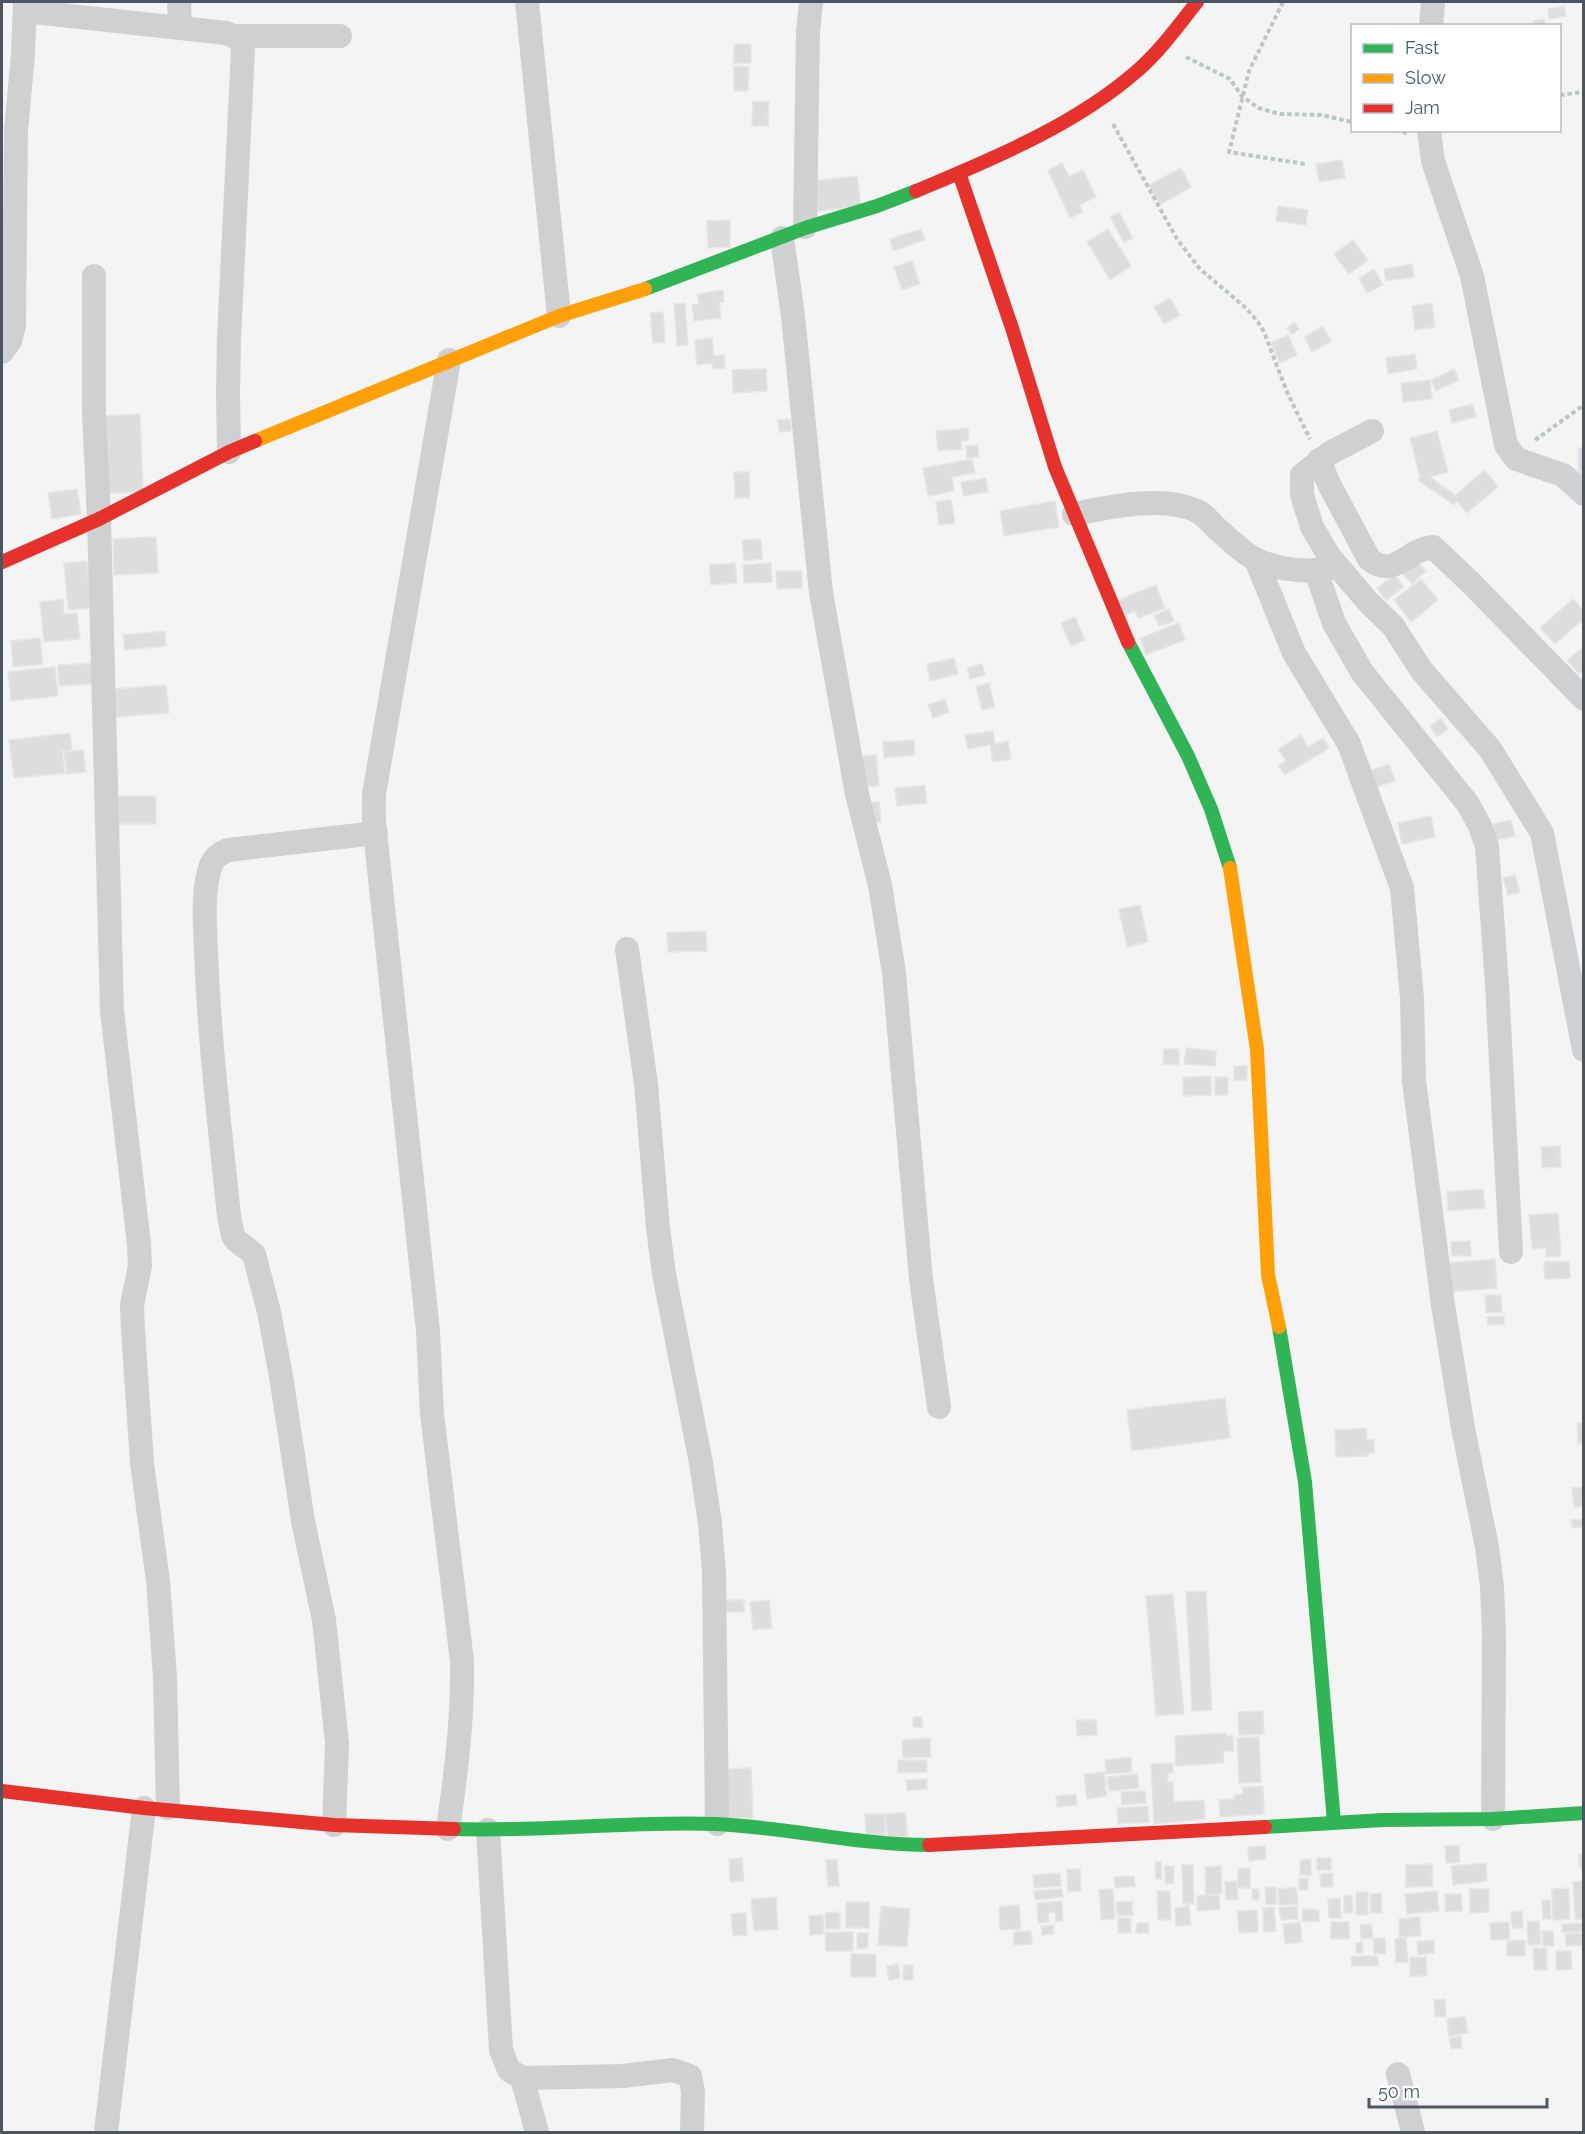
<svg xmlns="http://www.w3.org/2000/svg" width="1585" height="2134" font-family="Raleway,sans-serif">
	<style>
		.building { fill: #ddddde; stroke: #e5e6e7; stroke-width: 1.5 }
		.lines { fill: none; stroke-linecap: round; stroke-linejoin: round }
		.path { stroke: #bcc7c4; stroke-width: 4; stroke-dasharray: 4.5 3; stroke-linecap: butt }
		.street { stroke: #ced0d2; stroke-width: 24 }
		.fast { stroke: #30b455; stroke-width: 14 }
		.slow { stroke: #ff9f0a; stroke-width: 14 }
		.jam { stroke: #e5322d; stroke-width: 14 }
	</style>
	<rect width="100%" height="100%" fill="#f4f4f4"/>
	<g class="building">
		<polygon points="1564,6 1566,16 1549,19 1548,9"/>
		<polygon points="1544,19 1545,26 1534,26 1533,21"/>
		<rect x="734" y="44" width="17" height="19"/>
		<polygon points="734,66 749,67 748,91 734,91"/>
		<polygon points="753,101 769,102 768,126 752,126"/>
		<polygon points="1342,160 1345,178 1319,182 1316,164"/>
		<polygon points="1062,163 1069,176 1083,170 1096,197 1079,205 1083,212 1070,218 1048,170"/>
		<polygon points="1181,168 1191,187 1160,205 1149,185"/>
		<polygon points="857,176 861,206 818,211 814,181"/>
		<polygon points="1278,206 1308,210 1306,225 1276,221"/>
		<polygon points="1119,212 1133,238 1124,243 1110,217"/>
		<polygon points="730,220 730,247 708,248 707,221"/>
		<polygon points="921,229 925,240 893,251 890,239"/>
		<polygon points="1108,229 1131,266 1110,280 1087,242"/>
		<polygon points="1353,240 1368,260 1349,274 1334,254"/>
		<polygon points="912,261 920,284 902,290 894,267"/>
		<polygon points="1412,264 1414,277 1386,281 1384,269"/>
		<polygon points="1374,269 1383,285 1367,293 1359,278"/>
		<polygon points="723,290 724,302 719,303 721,318 694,321 692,305 699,304 697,294"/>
		<polygon points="1170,298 1180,315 1164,324 1154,307"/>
		<polygon points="685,303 688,345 677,346 674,304"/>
		<polygon points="1432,303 1435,327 1415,330 1412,306"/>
		<polygon points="663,312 665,342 653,343 650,313"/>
		<polygon points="1294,322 1299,329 1292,335 1287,328"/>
		<polygon points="1323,326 1331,341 1312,352 1304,337"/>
		<polygon points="1288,335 1297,355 1280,363 1271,343"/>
		<polygon points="712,338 714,356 724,355 725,368 713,369 712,363 697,365 695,340"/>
		<polygon points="1415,354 1417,369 1388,374 1386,358"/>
		<polygon points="766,369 767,391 733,393 732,370"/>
		<polygon points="1454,369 1459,380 1436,391 1431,380"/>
		<polygon points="1430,380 1432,399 1403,402 1401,383"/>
		<polygon points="1473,404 1476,417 1452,423 1449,410"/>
		<polygon points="140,414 143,492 100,494 97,416"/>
		<polygon points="790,419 791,431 779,432 778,420"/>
		<polygon points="968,428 969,440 961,441 962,449 938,451 936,431"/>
		<polygon points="1437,431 1448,472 1430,477 1455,495 1485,470 1498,487 1467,513 1457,501 1454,505 1418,480 1420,477 1410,438"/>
		<polygon points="978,445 979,457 967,458 966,446"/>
		<polygon points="1578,448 1584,448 1584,476 1579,476"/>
		<polygon points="972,459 975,473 952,477 954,491 928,496 923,468"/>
		<polygon points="734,472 749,472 750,498 735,498"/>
		<polygon points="986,478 988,492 963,496 961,482"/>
		<polygon points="77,489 81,514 52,519 48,493"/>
		<polygon points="951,500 955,523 939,525 936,502"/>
		<polygon points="1055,501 1059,527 1004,536 1000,511"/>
		<polygon points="156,537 158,573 114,575 113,539"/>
		<polygon points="761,539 762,559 744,561 742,540"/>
		<polygon points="1414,557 1426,571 1412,584 1399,570"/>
		<polygon points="87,561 91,608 68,610 64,563"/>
		<polygon points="735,563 737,583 711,585 709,565"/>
		<polygon points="771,563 772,582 744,583 743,565"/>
		<polygon points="776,571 802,571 802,588 777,589"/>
		<polygon points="1395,575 1404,587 1386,600 1377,588"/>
		<polygon points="1421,579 1438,600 1411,622 1394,600"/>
		<polygon points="1156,585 1165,608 1138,618 1135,611 1122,617 1116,601"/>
		<polygon points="63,599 64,614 77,613 80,639 44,642 40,602"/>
		<polygon points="1573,599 1584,611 1584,619 1555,644 1540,628"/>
		<polygon points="1169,609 1174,621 1159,626 1154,615"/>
		<polygon points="1075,617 1085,640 1071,646 1061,623"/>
		<polygon points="1179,623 1185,640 1146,655 1140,638"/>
		<polygon points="165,631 166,646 125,650 123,635"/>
		<polygon points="40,638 43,664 13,667 11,641"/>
		<polygon points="1584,647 1584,670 1579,674 1567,660"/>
		<polygon points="954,658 958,674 930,681 927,664"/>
		<polygon points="94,663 95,684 59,686 58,665"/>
		<polygon points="982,664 985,675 970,679 967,668"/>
		<polygon points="55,667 58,696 11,701 8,672"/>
		<polygon points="989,683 995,707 982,710 976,686"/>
		<polygon points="166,685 169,713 116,717 114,689"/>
		<polygon points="945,699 949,712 933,718 928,705"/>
		<polygon points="1441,718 1448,729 1437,737 1430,726"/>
		<polygon points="993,731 995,744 1008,741 1011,759 993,762 990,745 968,749 965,735"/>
		<polygon points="70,733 72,750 62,751 65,773 14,778 9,740"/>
		<polygon points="1301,735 1308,747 1323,738 1329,748 1285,775 1278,765 1286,761 1278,749"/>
		<polygon points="914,740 915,755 884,758 883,742"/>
		<polygon points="83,750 86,772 67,774 64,752"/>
		<polygon points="876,755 879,786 860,787 857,756"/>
		<polygon points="1389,764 1395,781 1371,789 1366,772"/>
		<polygon points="925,785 927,803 897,806 895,788"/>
		<polygon points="116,796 156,796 156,824 117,824"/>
		<polygon points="879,802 881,822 866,823 865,803"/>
		<polygon points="1431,816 1435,837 1402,844 1398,823"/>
		<polygon points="1511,820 1515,836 1496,840 1493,824"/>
		<polygon points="1515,875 1520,892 1508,895 1503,878"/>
		<polygon points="1140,905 1148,942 1127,947 1119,909"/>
		<polygon points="706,931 707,951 668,952 667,933"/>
		<polygon points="1186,1048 1216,1051 1215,1066 1184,1064"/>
		<polygon points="1164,1049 1179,1049 1179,1065 1163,1064"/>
		<rect x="1234" y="1066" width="13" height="14"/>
		<polygon points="1211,1076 1211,1095 1183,1096 1183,1077"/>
		<rect x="1215" y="1077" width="13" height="18"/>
		<polygon points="1560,1146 1561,1167 1542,1168 1541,1147"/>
		<polygon points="1483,1189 1485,1208 1448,1211 1447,1192"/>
		<polygon points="1558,1213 1561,1256 1546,1257 1546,1248 1532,1249 1529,1215"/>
		<polygon points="1470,1241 1471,1256 1451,1256 1451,1242"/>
		<polygon points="1495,1259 1497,1288 1449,1292 1447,1263"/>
		<polygon points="1569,1261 1570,1278 1545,1279 1544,1262"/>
		<polygon points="1485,1295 1501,1295 1502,1312 1486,1313"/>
		<polygon points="1504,1316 1504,1324 1488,1325 1487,1317"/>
		<polygon points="1225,1398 1230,1438 1132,1451 1127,1410"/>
		<polygon points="1577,1423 1584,1423 1584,1443 1578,1444"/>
		<polygon points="1366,1428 1367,1440 1374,1439 1374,1453 1368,1453 1368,1456 1336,1457 1335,1430"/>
		<polygon points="1584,1487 1584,1506 1574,1507 1572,1488"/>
		<polygon points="1584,1519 1584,1527 1572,1528 1571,1520"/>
		<polygon points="1206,1591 1212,1710 1192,1711 1186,1592"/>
		<polygon points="1173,1594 1184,1714 1156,1716 1146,1596"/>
		<rect x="718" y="1600" width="26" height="12"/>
		<polygon points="769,1600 772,1628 753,1630 750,1602"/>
		<polygon points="1263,1711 1264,1734 1239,1735 1238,1712"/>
		<rect x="913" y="1717" width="9" height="10"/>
		<polygon points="1076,1720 1096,1720 1097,1735 1077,1736"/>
		<polygon points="1226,1733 1227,1736 1233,1736 1234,1751 1223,1751 1224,1763 1176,1766 1175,1736"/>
		<polygon points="1259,1737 1261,1782 1239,1783 1237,1738"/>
		<polygon points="930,1738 931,1757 903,1758 902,1740"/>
		<polygon points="1131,1757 1132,1772 1106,1774 1105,1760"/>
		<polygon points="898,1760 927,1760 927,1772 898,1773"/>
		<polygon points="1173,1763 1173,1773 1168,1773 1168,1782 1173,1782 1174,1802 1204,1800 1205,1819 1154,1824 1151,1764"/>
		<polygon points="751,1768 753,1818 722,1819 720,1769"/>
		<polygon points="1104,1772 1107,1796 1087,1799 1084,1774"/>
		<polygon points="1137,1774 1139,1788 1109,1791 1107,1777"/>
		<polygon points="927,1779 927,1789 907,1791 906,1780"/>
		<polygon points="1263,1786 1264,1814 1220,1817 1219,1800 1234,1799 1234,1795 1243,1794 1242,1787"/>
		<polygon points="1145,1791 1146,1803 1122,1805 1121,1792"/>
		<polygon points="1076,1794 1077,1805 1057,1807 1056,1796"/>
		<polygon points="1148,1806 1149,1822 1118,1824 1117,1808"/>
		<polygon points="905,1812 908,1836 888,1838 885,1814"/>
		<polygon points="865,1814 885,1814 885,1835 866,1836"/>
		<polygon points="1459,1845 1460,1862 1446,1863 1445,1846"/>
		<polygon points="1265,1846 1266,1859 1249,1861 1248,1847"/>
		<rect x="1579" y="1854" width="5" height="14"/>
		<polygon points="742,1858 744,1881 730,1882 729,1859"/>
		<rect x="1317" y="1858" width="14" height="12"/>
		<polygon points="837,1859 839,1886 828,1887 826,1860"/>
		<polygon points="1311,1859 1311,1875 1300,1875 1300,1860"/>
		<polygon points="1161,1861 1162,1879 1156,1879 1155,1862"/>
		<polygon points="1486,1863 1487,1881 1453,1885 1451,1866"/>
		<polygon points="1432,1864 1433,1886 1406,1887 1406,1865"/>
		<polygon points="1182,1865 1193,1865 1194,1904 1183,1904"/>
		<rect x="1165" y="1866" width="9" height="18"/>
		<polygon points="1221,1866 1222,1894 1206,1895 1205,1867"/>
		<polygon points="1250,1868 1250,1888 1238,1888 1238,1869"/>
		<polygon points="1067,1869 1080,1869 1081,1891 1068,1892"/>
		<polygon points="1060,1873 1061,1886 1034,1888 1033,1875"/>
		<polygon points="1333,1873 1333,1887 1321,1887 1320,1874"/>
		<polygon points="1134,1876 1135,1886 1115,1888 1114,1877"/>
		<rect x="1299" y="1878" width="9" height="12"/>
		<polygon points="1237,1881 1238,1899 1226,1900 1225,1882"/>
		<polygon points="1583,1881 1584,1919 1575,1920 1573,1882"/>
		<polygon points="1265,1887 1276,1887 1277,1904 1266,1905"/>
		<polygon points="1296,1887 1298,1904 1279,1905 1278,1889"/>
		<polygon points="1569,1888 1570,1919 1553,1920 1552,1889"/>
		<polygon points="1062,1889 1063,1897 1035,1900 1034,1891"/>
		<polygon points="1113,1889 1115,1919 1101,1920 1099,1890"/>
		<rect x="1252" y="1889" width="7" height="11"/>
		<polygon points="1470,1889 1489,1889 1489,1912 1470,1913"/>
		<polygon points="1157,1891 1170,1891 1171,1920 1158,1920"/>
		<polygon points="1437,1891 1439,1911 1407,1914 1405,1894"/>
		<rect x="1356" y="1892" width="12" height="23"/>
		<polygon points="1381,1893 1382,1913 1371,1913 1370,1894"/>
		<polygon points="1445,1894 1461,1894 1462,1911 1445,1912"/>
		<polygon points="1219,1895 1220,1909 1197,1911 1197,1896"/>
		<polygon points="1352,1895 1353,1913 1344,1913 1344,1896"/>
		<polygon points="776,1897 778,1929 754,1931 751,1899"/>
		<polygon points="1340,1898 1341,1918 1329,1918 1328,1899"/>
		<polygon points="1542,1900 1550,1900 1551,1919 1543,1919"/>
		<polygon points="1062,1901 1063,1921 1056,1922 1055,1912 1048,1913 1049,1922 1038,1923 1037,1903"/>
		<polygon points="1132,1901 1133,1915 1118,1916 1116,1902"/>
		<rect x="846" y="1902" width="23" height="26"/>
		<polygon points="1019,1905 1021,1929 1000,1930 999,1907"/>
		<polygon points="881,1906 910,1909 907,1947 878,1945"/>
		<polygon points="1189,1906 1191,1925 1176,1926 1175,1908"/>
		<polygon points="1297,1906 1298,1919 1281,1920 1279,1908"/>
		<polygon points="1274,1907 1276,1931 1264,1932 1263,1908"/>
		<polygon points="1303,1909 1319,1910 1319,1922 1302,1921"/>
		<polygon points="1257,1910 1258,1932 1239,1933 1237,1911"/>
		<polygon points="1522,1911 1523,1928 1512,1928 1511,1912"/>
		<polygon points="840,1912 840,1929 826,1929 825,1913"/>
		<polygon points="746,1913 747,1935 733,1936 731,1914"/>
		<polygon points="823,1915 824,1934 810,1935 809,1916"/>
		<polygon points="1420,1917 1421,1936 1399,1937 1399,1919"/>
		<rect x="1118" y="1918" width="13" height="15"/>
		<polygon points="1539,1921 1541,1944 1528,1945 1527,1922"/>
		<polygon points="1300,1922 1302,1942 1285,1944 1283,1924"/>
		<rect x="1331" y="1922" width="18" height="17"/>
		<polygon points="1509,1922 1510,1939 1491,1940 1490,1923"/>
		<polygon points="1137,1923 1148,1923 1149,1933 1136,1933"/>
		<polygon points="1584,1923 1584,1932 1562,1932 1562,1924"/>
		<polygon points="1371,1924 1373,1938 1361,1939 1360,1925"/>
		<polygon points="1053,1925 1054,1934 1042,1935 1041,1926"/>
		<polygon points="1031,1931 1032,1944 1014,1945 1013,1932"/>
		<polygon points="1542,1931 1553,1931 1554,1946 1543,1946"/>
		<polygon points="825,1932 853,1932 853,1951 826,1951"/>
		<polygon points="857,1933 868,1933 868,1948 857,1949"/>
		<polygon points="1584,1933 1584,1945 1566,1946 1565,1934"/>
		<polygon points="1373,1938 1385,1938 1386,1954 1374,1954"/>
		<polygon points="1406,1938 1408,1962 1396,1963 1395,1939"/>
		<polygon points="1434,1940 1434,1953 1418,1955 1417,1942"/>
		<polygon points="1525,1940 1525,1956 1507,1956 1507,1941"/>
		<polygon points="1363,1942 1363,1953 1356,1953 1356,1943"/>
		<polygon points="1533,1948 1547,1948 1547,1970 1534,1970"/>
		<polygon points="1556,1951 1571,1951 1572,1969 1556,1970"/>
		<rect x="851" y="1954" width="25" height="23"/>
		<polygon points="1351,1956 1378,1956 1378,1966 1352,1966"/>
		<polygon points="1410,1957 1426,1957 1427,1976 1410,1976"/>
		<polygon points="898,1964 900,1978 889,1980 887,1966"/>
		<polygon points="904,1965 913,1965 913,1980 903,1980"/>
		<polygon points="1445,1999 1446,2016 1435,2017 1434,2000"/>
		<polygon points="1465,2016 1468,2033 1449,2036 1447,2019"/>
		<polygon points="1461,2036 1462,2048 1451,2049 1449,2038"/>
	</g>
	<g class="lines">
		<g class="path">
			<polyline points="1283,2 1249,71 1229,152 1305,164"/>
			<polyline points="1186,57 1230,79 1242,96 1258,108 1280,114 1321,115 1352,122"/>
			<polyline points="1560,95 1584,92"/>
			<polyline points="1113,124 1177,239 1200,269 1246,308 1258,322 1264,332 1287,392 1310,439"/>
			<polyline points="1396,130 1407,133"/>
			<polyline points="1535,440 1584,405"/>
		</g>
		<g class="street">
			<polyline points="179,2 180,27"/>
			<polyline points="527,2 559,316"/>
			<polyline points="25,11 226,33 241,40 243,49 229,338 228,395 229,452"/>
			<polyline points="1431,26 1433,2"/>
			<polyline points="235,36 340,36"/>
			<polyline points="1429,130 1433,161 1472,276 1506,445 1516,459 1563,475 1584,494"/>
			<polyline points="805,227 808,32 811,2"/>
			<polyline points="782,238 793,316 821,593 857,794 880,885 894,973 921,1279 939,1407"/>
			<polyline points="94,276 94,412 99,519 112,1011 139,1244 140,1266 132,1305 133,1330 142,1463 158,1581 165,1677 168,1808"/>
			<polyline points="2,352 10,341 14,325 16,131 23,54 25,2"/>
			<polyline points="1372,431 1330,453 1302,475 1302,495 1312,527 1329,556 1369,603 1393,626 1422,671 1490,749 1542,833 1584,1050"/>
			<path d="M1319,460L1329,484L1369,559C1395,580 1406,549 1433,547L1472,584L1584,699"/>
			<path d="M1074,514C1110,507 1162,495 1197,511C1206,515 1213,526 1221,532C1232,542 1244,554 1257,560C1279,570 1307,573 1330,568"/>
			<polyline points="1256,560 1294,653 1349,744 1402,888 1412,998 1414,1081 1443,1305 1463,1428 1487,1547 1492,1586 1494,1634 1493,1819"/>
			<polyline points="1316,571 1334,623 1362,672 1468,804 1480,826 1487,846 1497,985 1511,1252"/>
			<polyline points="627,949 646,1084 658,1228 664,1274 701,1463 710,1523 714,1572 717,1824"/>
			<path d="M334,1825L337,1743L324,1620L303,1521L281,1376L269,1312L254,1254L237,1241L233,1236L229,1216C220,1128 209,1039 206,951C205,926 202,888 211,865C215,856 220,854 228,850L376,833"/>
			<path d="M448,1829C456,1773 463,1718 462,1661L432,1414L428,1331L374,822V794L449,360"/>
			<polyline points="488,1830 501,2050 509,2070 522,2078 623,2076 673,2070 690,2076 693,2091 692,2132"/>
			<polyline points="1398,2074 1413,2132"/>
			<polyline points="522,2078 537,2132"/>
			<polyline points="106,2132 144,1808"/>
		</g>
		<g class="fast">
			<polyline points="645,289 805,228 877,206 916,191"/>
			<polyline points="1128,642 1188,756 1211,809 1230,868"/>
			<polyline points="1279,1327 1305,1482 1334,1822"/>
			<polyline points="1265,1827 1383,1820 1493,1819 1584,1813"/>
			<path d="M454,1829C541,1832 628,1821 715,1824C787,1827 857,1845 929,1845"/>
		</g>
		<g class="slow">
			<polyline points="255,441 559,316 645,289"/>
			<polyline points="1230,868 1257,1050 1268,1275 1279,1327"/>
		</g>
		<g class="jam">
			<polyline points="959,173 1012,328 1055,467 1128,642"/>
			<path d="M916,191C992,159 1074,126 1137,71C1160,51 1178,26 1197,2"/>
			<polyline points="2,562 99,519 229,452 255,441"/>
			<polyline points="2,1791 144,1808 334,1825 454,1829"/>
			<polyline points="929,1845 1265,1827"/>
		</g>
	</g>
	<rect width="1585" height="2134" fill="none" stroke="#4a5661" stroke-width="6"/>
	<rect x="1351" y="24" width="210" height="108" fill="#ffffff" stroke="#b7bbc0" stroke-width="1.5"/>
	<rect x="1363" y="44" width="30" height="9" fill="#30b455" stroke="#b7bbc0" stroke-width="1.5"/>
	<text x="1405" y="54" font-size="18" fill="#4a5661">Fast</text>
	<rect x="1363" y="74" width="30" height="9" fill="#ff9f0a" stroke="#b7bbc0" stroke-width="1.5"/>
	<text x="1405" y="84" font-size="18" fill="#4a5661">Slow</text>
	<rect x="1363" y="104" width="30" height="9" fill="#e5322d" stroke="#b7bbc0" stroke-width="1.5"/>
	<text x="1405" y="114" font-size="18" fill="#4a5661">Jam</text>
	<path d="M1369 2098v9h178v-9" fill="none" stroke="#4a5661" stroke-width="3"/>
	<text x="1378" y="2098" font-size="18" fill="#4a5661" stroke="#ffffff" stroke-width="4.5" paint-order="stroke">50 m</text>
</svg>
